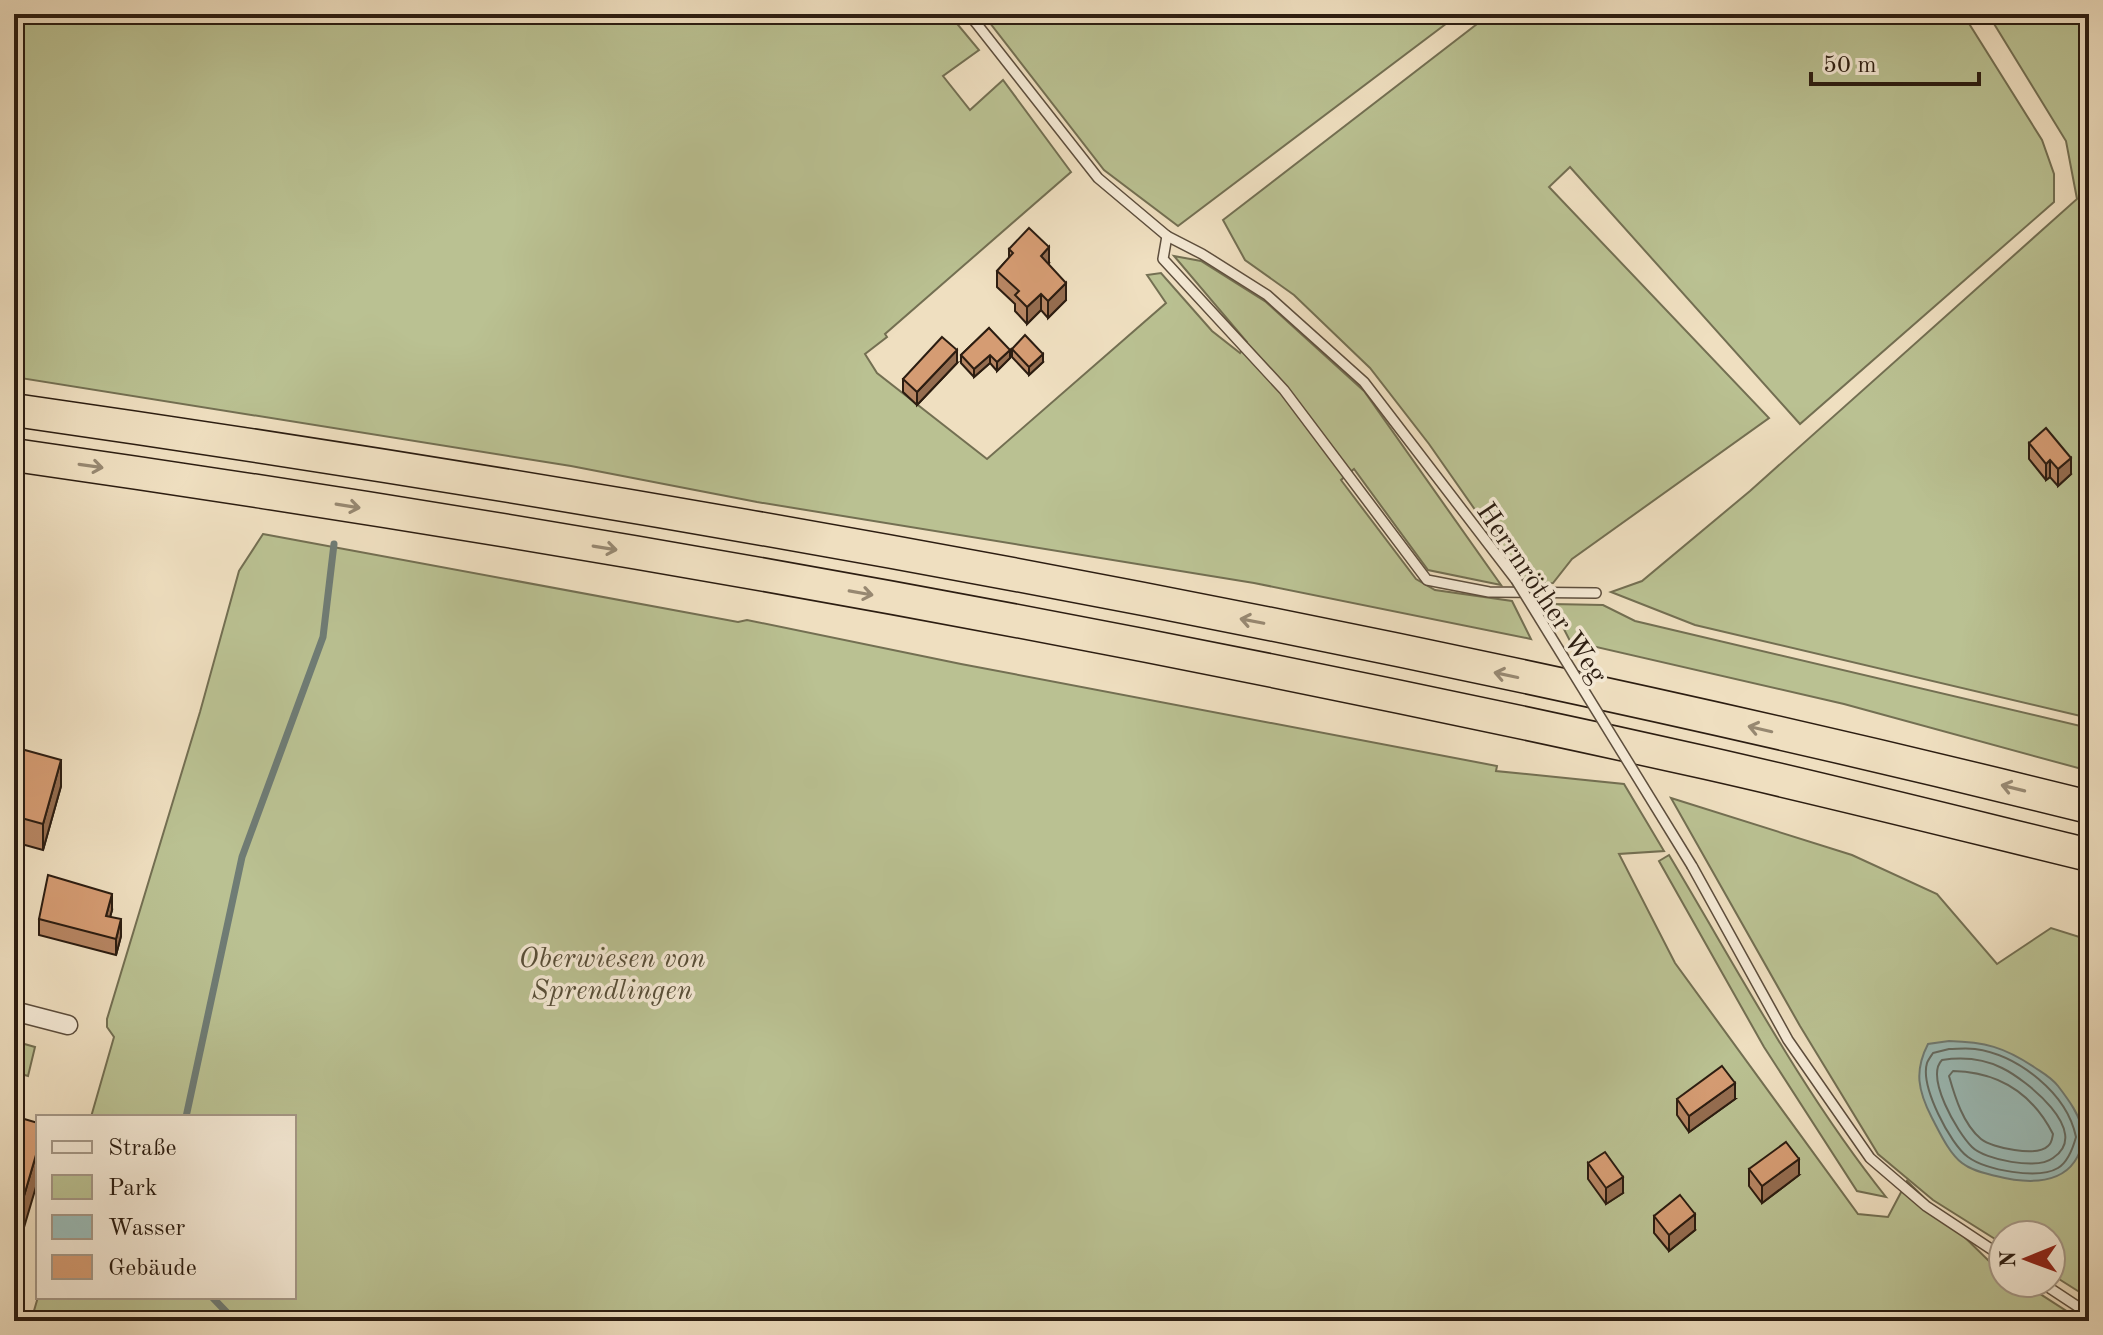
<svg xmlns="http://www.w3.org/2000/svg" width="2103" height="1335" font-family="'Old Standard TT',serif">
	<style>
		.green { fill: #bac192; stroke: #736f52; stroke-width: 2 }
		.water { fill: #9bbcb8; stroke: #6f7c75; stroke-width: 2 }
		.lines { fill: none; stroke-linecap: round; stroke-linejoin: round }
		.shore { stroke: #646c64; stroke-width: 2 }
		.stream { stroke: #6f7c75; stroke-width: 7 }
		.lane-casing { stroke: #5d4e3d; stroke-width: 12 }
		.street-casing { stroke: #5d4e3d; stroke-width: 21 }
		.highway-casing { stroke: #2c1d11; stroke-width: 35 }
		.lane { stroke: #f5ead6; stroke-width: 9 }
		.street { stroke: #f5ead6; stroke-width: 18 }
		.highway { stroke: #efdfc0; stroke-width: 32 }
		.lane-bridge-casing { stroke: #5d4e3d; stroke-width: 12; stroke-linecap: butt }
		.lane-bridge { stroke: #f5ead6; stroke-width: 9 }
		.wall { fill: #b78663; stroke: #2c1d11; stroke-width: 2 }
		.shaded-wall { fill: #956d50; stroke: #2c1d11; stroke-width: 2 }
		.building { fill: #d59c73; stroke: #2c1d11; stroke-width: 2 }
		.oneway { stroke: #978871 }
		.labels { text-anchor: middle; stroke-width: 7; stroke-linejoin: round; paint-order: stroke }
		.street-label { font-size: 28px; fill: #2c1d11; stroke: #f5ead6 }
		.park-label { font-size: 28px; font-style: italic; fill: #574e38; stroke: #f5ead6 }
	</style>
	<rect width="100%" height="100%" fill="#efdfc0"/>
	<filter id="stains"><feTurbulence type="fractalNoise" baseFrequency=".0025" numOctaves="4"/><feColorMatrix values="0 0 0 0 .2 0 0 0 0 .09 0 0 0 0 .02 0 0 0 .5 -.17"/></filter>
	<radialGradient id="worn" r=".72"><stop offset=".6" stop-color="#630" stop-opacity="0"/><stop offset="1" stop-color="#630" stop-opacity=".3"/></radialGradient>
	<g class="green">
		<polygon points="14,14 949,14 979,50 943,76 970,110 1003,80 1071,172 885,334 887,337 865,354 877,373 987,459 1166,303 1147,275 1161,273 1212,331 1240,353 1247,342 1174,256 1201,261 1266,302 1364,391 1501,585 1428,570 1354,469 1341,480 1416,579 1435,590 1512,601 1531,639 1254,583 757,502 571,466 14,377"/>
		<polygon points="983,14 1459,14 1178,226 1104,170"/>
		<polygon points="1490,14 1963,14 2042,140 2054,174 2054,202 1800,424 1570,167 1549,187 1769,418 1572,559 1553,583 1527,584 1429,444 1370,368 1294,295 1245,260 1223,220"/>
		<polygon points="1988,14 2089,14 2089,718 1695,625 1611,592 1642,581 1750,491 2077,199 2066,141"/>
		<polygon points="263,534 738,622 747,620 961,664 1497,766 1496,771 1624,784 1664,851 1619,854 1675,963 1858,1214 1888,1217 1907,1181 1992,1264 2003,1270 2003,1283 2023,1283 2082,1321 31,1321 38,1297 294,1297 294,1117 91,1117 114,1037 107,1027 107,1019 200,712 239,571"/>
		<polygon points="1551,604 1603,605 1635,621 2089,728 2089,771 1844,704 1570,641"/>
		<polygon points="1671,798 1852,855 1937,894 1997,964 2051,928 2089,940 2089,1298 2051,1274 2051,1235 2003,1235 2003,1244 1933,1200 1878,1154 1800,1026"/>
		<path d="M1669,855C1738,970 1802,1092 1886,1197L1857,1191L1764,1047L1659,861Z"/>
		<polygon points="14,1041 35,1047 28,1076 14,1072"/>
	</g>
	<path class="water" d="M1949,1041C1985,1042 2004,1047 2034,1067C2043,1073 2051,1077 2058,1086C2068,1099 2081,1116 2083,1134C2084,1140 2082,1145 2080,1151C2067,1186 2027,1184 1996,1176C1985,1173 1972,1171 1962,1163C1949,1153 1940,1133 1932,1118C1918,1091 1914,1071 1928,1044Z"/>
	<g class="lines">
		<g class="shore">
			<path d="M1949,1049C1957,1049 1966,1048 1975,1049C2018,1055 2067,1093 2076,1137C2073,1148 2068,1162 2058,1168C2038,1180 1986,1170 1968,1157C1950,1144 1920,1086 1927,1063C1928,1060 1931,1056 1933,1053Z"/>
			<path d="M1942,1060C1962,1057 1984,1059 2002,1068C2025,1079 2093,1132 2053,1158C2037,1170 1985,1160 1972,1147C1957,1132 1925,1077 1942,1060Z"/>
			<path d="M1953,1071C1999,1072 2032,1093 2053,1134C2052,1139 2052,1143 2048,1146C2037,1157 1992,1148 1981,1139C1963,1124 1955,1097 1949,1076Z"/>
		</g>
		<g class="stream">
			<polyline points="186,1117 242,857 323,637 334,544"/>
			<polyline points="212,1297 235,1321"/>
		</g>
		<defs>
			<g id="lane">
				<polyline points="969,14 1098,178 1167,236 1202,254 1267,295 1364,382 1516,580"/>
				<polyline points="1167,236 1163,259 1284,390 1427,580 1489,592 1596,593"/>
				<polyline points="1692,866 1788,1040 1870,1158 1926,1206 2003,1257"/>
				<polyline points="2042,1283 2089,1314"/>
			</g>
			<polyline id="street" points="14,1011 68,1025"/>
			<g id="highway">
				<path d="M14,410C711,510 1406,637 2089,807"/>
				<path d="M14,455C581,536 1147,638 1707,763C1835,792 1962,824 2089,855"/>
			</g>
		</defs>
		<use href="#lane" class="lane-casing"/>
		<use href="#street" class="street-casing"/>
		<use href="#highway" class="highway-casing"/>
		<use href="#lane" class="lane"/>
		<use href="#street" class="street"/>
		<use href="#highway" class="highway"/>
		<defs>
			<polyline id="lane-bridge" points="1516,580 1692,866"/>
		</defs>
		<use href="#lane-bridge" class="lane-bridge-casing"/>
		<use href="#lane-bridge" class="lane-bridge"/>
	</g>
	<g class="wall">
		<polygon points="1009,249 1049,263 1048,264 1066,300 1048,318 1041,310 1027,324 1015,311 1015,304 997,287 997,271 1009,258"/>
		<polygon points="989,328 1010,358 997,371 990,363 974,377 961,363 961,355"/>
		<polygon points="1012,349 1043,362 1029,375 1012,357"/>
		<polygon points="957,363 917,405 903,392 903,379"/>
		<polygon points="2029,443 2071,474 2058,486 2050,477 2046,480 2029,459"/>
		<polygon points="14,747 61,786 43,850 14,842"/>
		<polygon points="112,910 110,917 121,936 116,955 39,935 39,919"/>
		<polygon points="1677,1099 1735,1099 1689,1132 1677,1115"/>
		<polygon points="1588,1163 1623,1193 1606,1204 1588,1179"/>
		<polygon points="1749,1169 1799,1175 1762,1203 1749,1186"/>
		<polygon points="1654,1216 1695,1230 1669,1251 1654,1233"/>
	</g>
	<g class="shaded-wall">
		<polygon points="1049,247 1049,263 1041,272 1041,256"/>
		<polygon points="1066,283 1066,300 1048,318 1048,301"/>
		<polygon points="1041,294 1041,310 1027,324 1027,307"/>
		<polygon points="957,350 957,363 917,405 917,392"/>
		<polygon points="1010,350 1010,358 997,371 997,362"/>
		<polygon points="1043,354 1043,362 1029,375 1029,367"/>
		<polygon points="990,355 990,363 974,377 974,369"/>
		<polygon points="2071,458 2071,474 2058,486 2058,469"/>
		<polygon points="2050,460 2050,477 2046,480 2046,464"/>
		<polygon points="17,620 17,647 14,659 14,632"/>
		<polygon points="61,760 61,786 43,850 43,824"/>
		<polygon points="112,894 112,910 106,932 106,916"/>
		<polygon points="121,919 121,936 116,955 116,939"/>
		<polygon points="1735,1083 1735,1099 1689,1132 1689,1116"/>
		<polygon points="38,1148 38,1180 14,1261 14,1230"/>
		<polygon points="1799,1159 1799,1175 1762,1203 1762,1186"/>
		<polygon points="1623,1177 1623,1193 1606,1204 1606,1188"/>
		<polygon points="1695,1214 1695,1230 1669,1251 1669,1235"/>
	</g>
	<g class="building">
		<polygon points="1029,228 1049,247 1041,256 1066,283 1048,301 1041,294 1027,307 1015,295 1019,291 997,271 1013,253 1009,249"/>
		<polygon points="989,328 1010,350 997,362 990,355 974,369 961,355"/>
		<polygon points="1025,335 1043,354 1029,367 1012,349"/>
		<polygon points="942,337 957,350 917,392 903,379"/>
		<polygon points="2046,428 2071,458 2058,469 2050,460 2046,464 2029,443"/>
		<polygon points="14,747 61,760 43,824 14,816"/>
		<polygon points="48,875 112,894 106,916 121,919 116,939 39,919"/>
		<polygon points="1722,1066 1735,1083 1689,1116 1677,1099"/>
		<polygon points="14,1116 38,1123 38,1148 14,1230"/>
		<polygon points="1786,1142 1799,1159 1762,1186 1749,1169"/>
		<polygon points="1605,1152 1623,1177 1606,1188 1588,1163"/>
		<polygon points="1680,1195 1695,1214 1669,1235 1654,1216"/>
	</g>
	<defs><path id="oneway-shaft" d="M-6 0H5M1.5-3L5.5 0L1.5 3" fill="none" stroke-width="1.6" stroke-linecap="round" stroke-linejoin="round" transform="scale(2)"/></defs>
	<g class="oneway">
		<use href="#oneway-shaft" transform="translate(91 466) rotate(8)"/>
		<use href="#oneway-shaft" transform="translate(348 506) rotate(9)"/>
		<use href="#oneway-shaft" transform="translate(605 548) rotate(9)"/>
		<use href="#oneway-shaft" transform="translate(861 593) rotate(10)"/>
		<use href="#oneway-shaft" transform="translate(1252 621) rotate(-169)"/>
		<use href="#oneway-shaft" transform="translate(1506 675) rotate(-168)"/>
		<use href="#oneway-shaft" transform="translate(1760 729) rotate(-167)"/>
		<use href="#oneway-shaft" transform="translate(2013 788) rotate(-166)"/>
	</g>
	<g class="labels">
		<g class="street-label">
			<text transform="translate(1543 592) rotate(56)" y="10">Herrnröther Weg</text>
		</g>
		<g class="park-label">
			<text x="612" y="967">Oberwiesen von<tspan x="612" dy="32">Sprendlingen</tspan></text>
		</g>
	</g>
	<rect width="2103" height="1335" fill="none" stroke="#efdfc0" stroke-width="48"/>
	<rect x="16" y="16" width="2071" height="1303" fill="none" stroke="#2c1d11" stroke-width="4"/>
	<rect x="24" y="24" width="2055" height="1287" fill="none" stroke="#2c1d11" stroke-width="2"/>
	<rect x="36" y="1115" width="260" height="184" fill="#f5ead6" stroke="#a59887" stroke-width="2"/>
	<rect x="52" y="1141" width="40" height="12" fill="#f5ead6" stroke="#a59887" stroke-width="2"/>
	<text x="108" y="1155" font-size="24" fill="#2c1d11">Straße</text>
	<rect x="52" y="1175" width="40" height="24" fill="#bac192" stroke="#a59887" stroke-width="2"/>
	<text x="108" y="1195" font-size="24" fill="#2c1d11">Park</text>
	<rect x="52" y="1215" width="40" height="24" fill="#9bbcb8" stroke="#a59887" stroke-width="2"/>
	<text x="108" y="1235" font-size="24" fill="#2c1d11">Wasser</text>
	<rect x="52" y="1255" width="40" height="24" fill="#d59c73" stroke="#a59887" stroke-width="2"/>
	<text x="108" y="1275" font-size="24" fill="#2c1d11">Gebäude</text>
	<g transform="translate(2027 1259) rotate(269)"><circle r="38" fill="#f5ead6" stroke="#a59887" stroke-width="2"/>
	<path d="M0-6L14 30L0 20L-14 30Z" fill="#8f2418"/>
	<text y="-12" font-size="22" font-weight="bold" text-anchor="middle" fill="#2c1d11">N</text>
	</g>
	<path d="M1811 72v12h168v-12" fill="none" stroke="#2c1d11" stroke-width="4"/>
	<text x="1823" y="72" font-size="24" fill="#2c1d11" stroke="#f5ead6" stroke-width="6" paint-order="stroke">50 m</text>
	<rect width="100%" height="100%" filter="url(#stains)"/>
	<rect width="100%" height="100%" fill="url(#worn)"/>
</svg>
